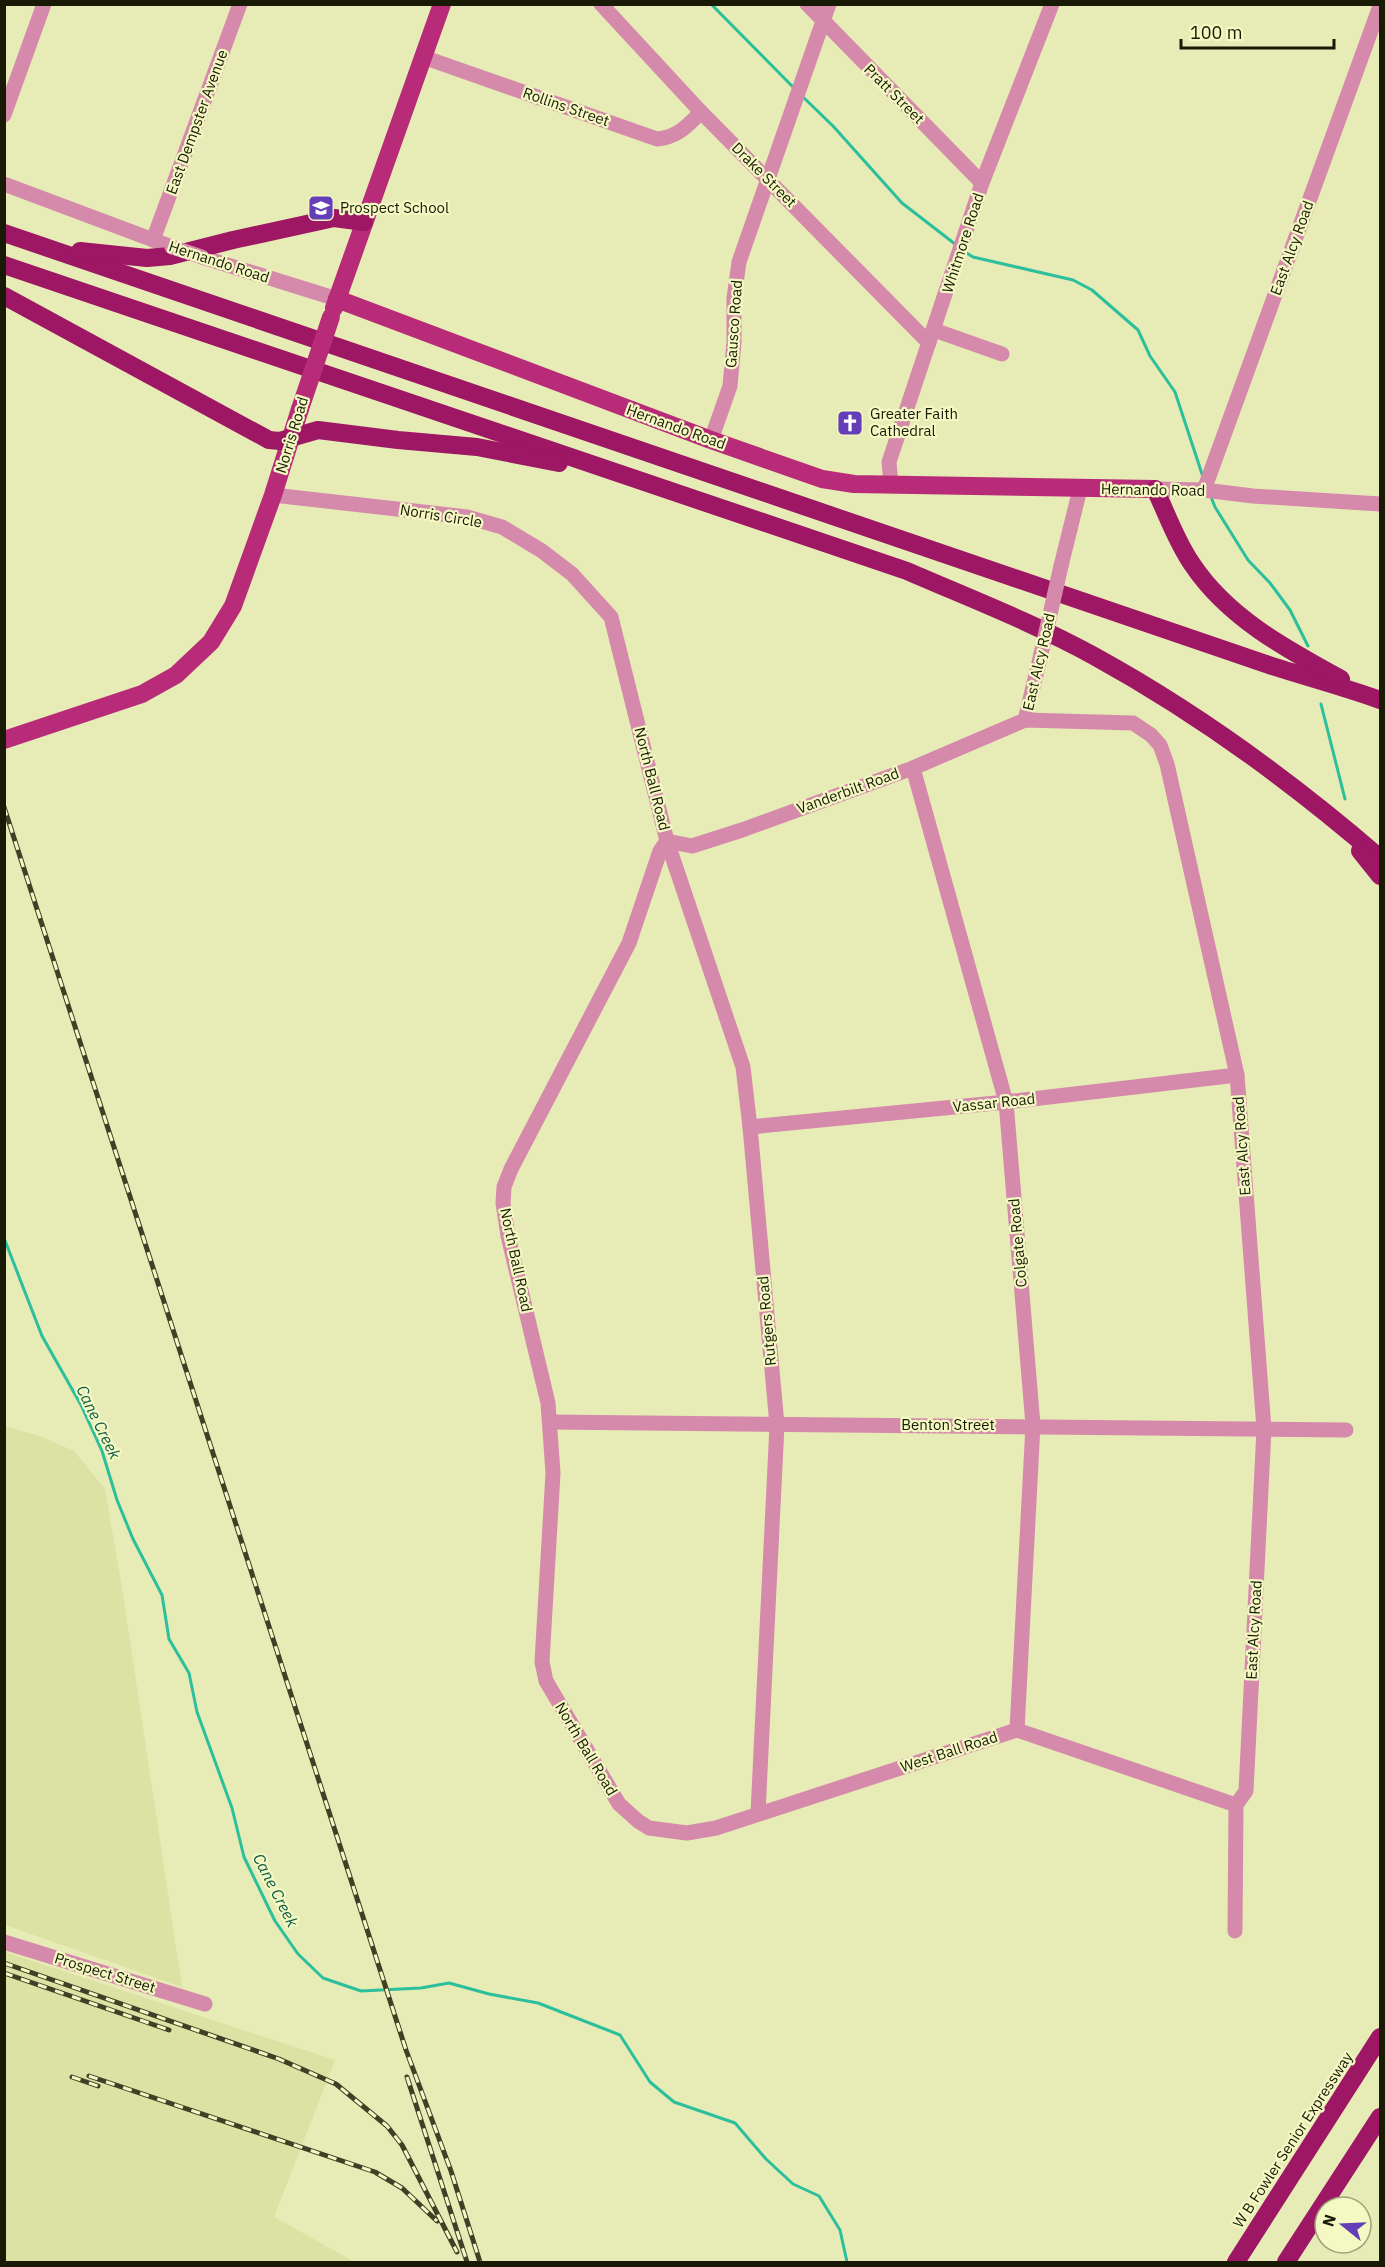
<svg xmlns="http://www.w3.org/2000/svg" width="1385" height="2267" font-family="'IBM Plex Sans',sans-serif">
	<style>
		.built { fill: #dce1a4 }
		.lines { fill: none; stroke-linecap: round; stroke-linejoin: round }
		.stream { stroke: #2cbf9c; stroke-width: 3 }
		.minor { stroke: #d58aab; stroke-width: 15 }
		.major { stroke: #b82b78; stroke-width: 18 }
		.highway { stroke: #9d1764; stroke-width: 18 }
		.rail-casing { stroke: #3f4126; stroke-width: 5 }
		.rail { stroke: #f4f9c3; stroke-width: 3; stroke-dasharray: 9; stroke-linecap: butt }
		.minor-bridge { stroke: #d58aab; stroke-width: 15 }
		.major-bridge { stroke: #b82b78; stroke-width: 18 }
		.labels { text-anchor: middle; stroke-width: 4.5; stroke-linejoin: round; paint-order: stroke }
		.street-label { font-size: 15px; fill: #191a06; stroke: #f4f9c3 }
		.poi-label { font-size: 15px; fill: #191a06; stroke: #f4f9c3; text-anchor: start }
		.water-label { font-size: 16px; font-style: italic; fill: #0c5a48; stroke: #f4f9c3 }
	</style>
	<rect width="100%" height="100%" fill="#e7ebb6"/>
	<g class="built">
		<polygon points="5,1426 42,1437 74,1451 105,1489 122,1588 182,1987 5,1925"/>
		<polygon points="5,1952 335,2060 274,2217 355,2262 5,2262"/>
	</g>
	<g class="lines">
		<g class="stream">
			<polyline points="711,4 794,88"/>
			<polyline points="803,97 833,126 902,203 955,244"/>
			<polyline points="965,252 973,257 1073,280 1092,290 1138,330 1150,356 1175,392 1203,477"/>
			<polyline points="1211,497 1215,507 1248,560 1270,583 1290,610 1308,646"/>
			<polyline points="1321,704 1345,799"/>
			<polyline points="4,1238 42,1336 81,1405 102,1451 117,1500 133,1539 162,1595 169,1639 189,1673 197,1712 232,1808 244,1857 275,1921 298,1954 323,1978 361,1991 421,1988 449,1983 489,1994 538,2003 620,2035 650,2082 674,2102 735,2123 766,2159 793,2184 819,2196 840,2230 847,2262"/>
		</g>
		<g class="minor">
			<polyline points="601,4 701,112 929,343"/>
			<polyline points="807,4 982,183"/>
			<path d="M423,57L657,139C678,137 687,126 701,112"/>
			<polyline points="4,115 44,4"/>
			<polyline points="4,184 172,247"/>
			<polyline points="153,240 240,4"/>
			<polyline points="202,257 337,299"/>
			<polyline points="934,330 1002,354"/>
			<polyline points="711,440 730,386 734,342 734,298 739,262 829,4"/>
			<polyline points="891,485 889,462 982,183 1052,4"/>
			<polyline points="1155,489 1204,490 1253,496 1380,504"/>
			<polyline points="1204,490 1380,6"/>
			<polyline points="273,495 467,517 502,527 542,551 572,574 611,617 667,841 660,851 629,943 511,1169 504,1187 503,1203 508,1236 548,1403 553,1473 542,1662 546,1681 619,1804 638,1821 649,1828 687,1833 716,1828 1017,1730 1236,1805"/>
			<polyline points="1061,566 1080,489"/>
			<polyline points="1025,720 1041,654"/>
			<polyline points="913,768 1006,1102 1033,1425 1017,1730"/>
			<polyline points="667,841 692,846 742,830 913,768 1025,720 1133,723 1151,735 1160,745 1167,764 1237,1075 1264,1429 1246,1791 1236,1805 1235,1931"/>
			<polyline points="667,841 743,1067 750,1127 777,1425 758,1813"/>
			<polyline points="750,1127 1006,1102 1237,1075"/>
			<polyline points="550,1422 1346,1430"/>
			<polyline points="4,1942 205,2004"/>
		</g>
		<g class="major">
			<polyline points="337,299 711,440 822,479 854,484 1155,489"/>
			<polyline points="334,308 442,4"/>
			<polyline points="4,740 142,694 176,675 211,642 233,606 273,495 300,409"/>
		</g>
		<g class="highway">
			<path d="M4,233C427,376 849,518 1269,665C1306,677 1344,687 1380,700"/>
			<polyline points="80,251 147,258 170,256 233,240 334,218 364,222"/>
			<path d="M4,265L907,571C969,598 1034,623 1094,656C1196,712 1292,782 1380,858"/>
			<polyline points="4,296 269,440 280,441 318,430 398,440 477,447 559,463"/>
			<path d="M1155,489C1167,514 1176,541 1192,564C1227,617 1286,649 1341,679"/>
			<polyline points="1360,851 1380,876"/>
			<polyline points="1236,2262 1380,2037"/>
			<polyline points="1286,2262 1380,2117"/>
		</g>
		<defs>
			<g id="rail">
				<polyline points="4,807 406,2050 451,2171 480,2262"/>
				<polyline points="4,1963 279,2059 336,2084 387,2126 402,2145 457,2252"/>
				<polyline points="4,1973 169,2030"/>
				<polyline points="89,2076 375,2172 402,2188 437,2221"/>
				<polyline points="72,2077 98,2086"/>
				<polyline points="407,2077 467,2262"/>
			</g>
		</defs>
		<use href="#rail" class="rail-casing"/>
		<use href="#rail" class="rail"/>
		<g class="minor-bridge">
			<polyline points="172,247 202,257"/>
			<polyline points="1041,654 1061,566"/>
		</g>
		<polyline class="major-bridge" points="300,409 331,317"/>
	</g>
	<defs>
		<symbol id="school-square" viewBox="-11 -11 22 22"><rect x="-9" y="-9" width="18" height="18" rx="4" fill="#633eb7" stroke="#f4f9c3"/><path d="M0-5L7-2L0 1L-7-2ZM-4 1L0 2.5L4 1V4Q0 6-4 4Z" fill="#fff"/></symbol>
		<symbol id="church-square" viewBox="-11 -11 22 22"><rect x="-9" y="-9" width="18" height="18" rx="4" fill="#633eb7" stroke="#f4f9c3"/><path d="M-1.2-6h2.4v3.5h3.3v2.4h-3.3V6h-2.4V-.1h-3.3v-2.4h3.3Z" fill="#fff"/></symbol>
	</defs>
	<g fill-rule="evenodd">
		<use href="#school-square" x="306" y="193" width="30" height="30"/>
		<use href="#church-square" x="835" y="408" width="30" height="30"/>
	</g>
	<g class="labels">
		<g class="street-label">
			<text transform="translate(894 94) rotate(45)" y="5">Pratt Street</text>
			<text transform="translate(566 107) rotate(19)" y="5">Rollins Street</text>
			<text transform="translate(197 122) rotate(-70)" y="5">East Dempster Avenue</text>
			<text transform="translate(764 175) rotate(45)" y="5">Drake Street</text>
			<text transform="translate(963 243) rotate(-72)" y="5">Whitmore Road</text>
			<text transform="translate(1292 248) rotate(-70)" y="5">East Alcy Road</text>
			<text transform="translate(219 262) rotate(18)" y="5">Hernando Road</text>
			<text transform="translate(734 324) rotate(-86)" y="5">Gausco Road</text>
			<text transform="translate(676 427) rotate(20)" y="5">Hernando Road</text>
			<text transform="translate(292 435) rotate(-73)" y="5">Norris Road</text>
			<text transform="translate(1153 490) rotate(1)" y="5">Hernando Road</text>
			<text transform="translate(441 516) rotate(9)" y="5">Norris Circle</text>
			<text transform="translate(1039 662) rotate(-77)" y="5">East Alcy Road</text>
			<text transform="translate(652 779) rotate(76)" y="5">North Ball Road</text>
			<text transform="translate(848 791) rotate(-20)" y="5">Vanderbilt Road</text>
			<text transform="translate(994 1103) rotate(-6)" y="5">Vassar Road</text>
			<text transform="translate(1242 1146) rotate(-94)" y="5">East Alcy Road</text>
			<text transform="translate(1018 1243) rotate(-95)" y="5">Colgate Road</text>
			<text transform="translate(516 1260) rotate(78)" y="5">North Ball Road</text>
			<text transform="translate(767 1321) rotate(-95)" y="5">Rutgers Road</text>
			<text x="948" y="1430">Benton Street</text>
			<text transform="translate(1254 1630) rotate(-87)" y="5">East Alcy Road</text>
			<text transform="translate(586 1749) rotate(59)" y="5">North Ball Road</text>
			<text transform="translate(949 1752) rotate(-18)" y="5">West Ball Road</text>
			<text transform="translate(105 1973) rotate(17)" y="5">Prospect Street</text>
			<text transform="translate(1293 2140) rotate(-57)" y="5">W B Fowler Senior Expressway</text>
		</g>
		<g class="poi-label">
			<text x="340" y="213">Prospect School</text>
			<text x="870" y="419">Greater Faith<tspan x="870" dy="17">Cathedral</tspan></text>
		</g>
		<g class="water-label">
			<text transform="translate(99 1422) rotate(64)" y="6">Cane Creek</text>
			<text transform="translate(276 1890) rotate(63)" y="6">Cane Creek</text>
		</g>
	</g>
	<rect width="1385" height="2267" fill="none" stroke="#191a06" stroke-width="12"/>
	<g transform="translate(1343 2225) rotate(288)"><circle r="28" fill="#f4f9c3" stroke="#9ca077" stroke-width="1.5"/>
	<path d="M0-4.5L10 22L0 15L-10 22Z" fill="#633eb7"/>
	<text y="-9" font-size="16" font-weight="bold" text-anchor="middle" fill="#191a06">N</text>
	</g>
	<path d="M1181 39v9h153v-9" fill="none" stroke="#191a06" stroke-width="3"/>
	<text x="1190" y="39" font-size="18" fill="#191a06" stroke="#f4f9c3" stroke-width="4.5" paint-order="stroke">100 m</text>
</svg>
